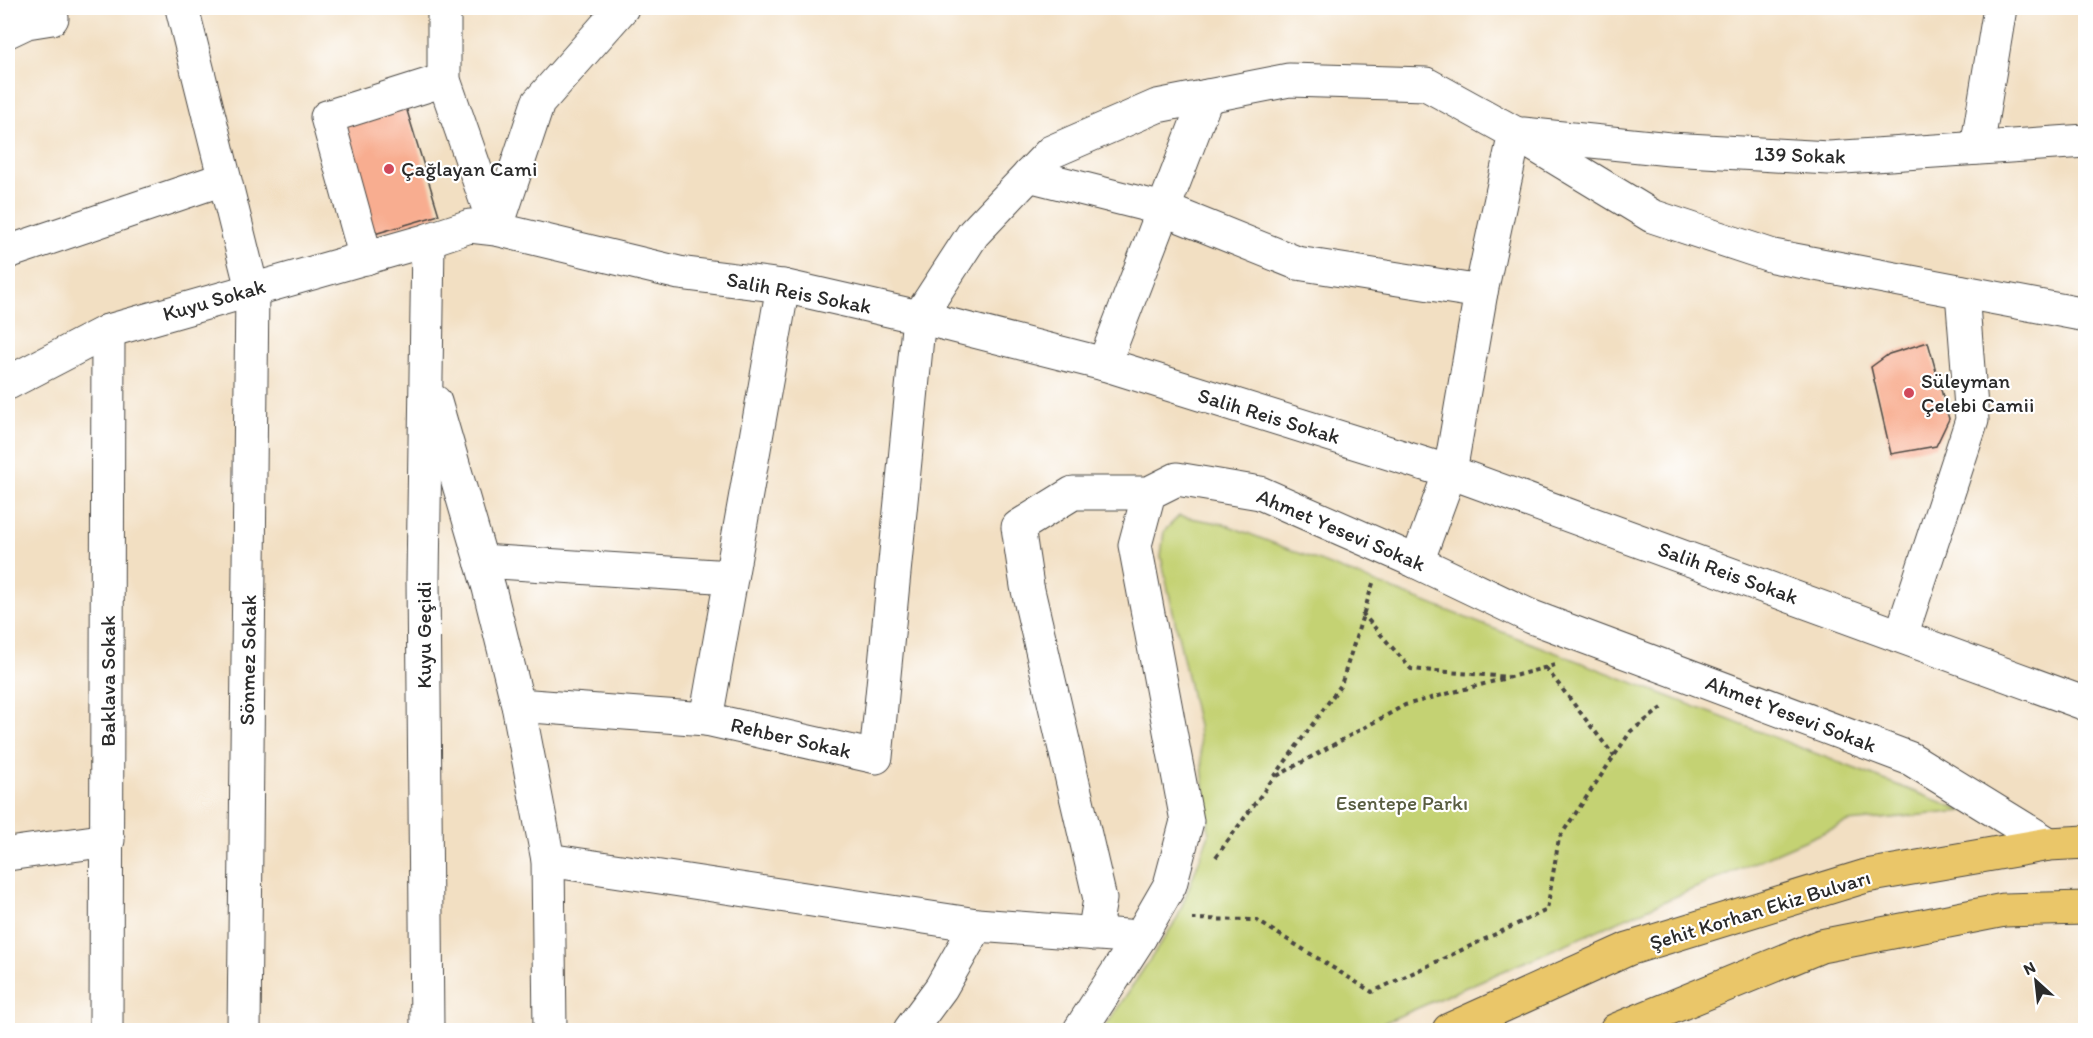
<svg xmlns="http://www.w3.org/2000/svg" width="2093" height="1038" font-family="Itim,sans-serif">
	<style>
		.green { fill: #c4d273; stroke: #787e4f; stroke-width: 1.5 }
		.building { fill: #f8ad90 }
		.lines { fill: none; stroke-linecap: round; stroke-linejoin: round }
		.minor-casing { stroke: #494642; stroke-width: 35 }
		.major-casing { stroke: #494642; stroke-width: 35 }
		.path { stroke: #494642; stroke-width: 4; stroke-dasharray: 4.5 4.5; stroke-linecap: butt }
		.minor { stroke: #fff; stroke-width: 33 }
		.major { stroke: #eac669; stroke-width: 33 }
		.poi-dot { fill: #d1495b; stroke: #fff; stroke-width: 2 }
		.labels { text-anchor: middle; stroke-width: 4.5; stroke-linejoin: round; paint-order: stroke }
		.street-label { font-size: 21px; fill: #2b2b2b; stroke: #fff }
		.poi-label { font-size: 21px; fill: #2b2b2b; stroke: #fff; text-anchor: start }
		.park-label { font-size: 21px; fill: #595d41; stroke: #fff }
	</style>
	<rect width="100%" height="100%" fill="#fff"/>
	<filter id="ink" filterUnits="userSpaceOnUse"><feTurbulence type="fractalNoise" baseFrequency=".0167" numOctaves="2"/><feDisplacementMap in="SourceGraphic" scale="12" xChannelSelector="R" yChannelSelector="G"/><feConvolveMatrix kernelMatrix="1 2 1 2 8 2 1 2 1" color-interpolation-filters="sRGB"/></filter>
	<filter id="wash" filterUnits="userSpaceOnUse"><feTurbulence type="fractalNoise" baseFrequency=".008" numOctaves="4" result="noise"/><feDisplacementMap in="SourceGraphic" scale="24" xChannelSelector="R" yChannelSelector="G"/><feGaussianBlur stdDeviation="1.35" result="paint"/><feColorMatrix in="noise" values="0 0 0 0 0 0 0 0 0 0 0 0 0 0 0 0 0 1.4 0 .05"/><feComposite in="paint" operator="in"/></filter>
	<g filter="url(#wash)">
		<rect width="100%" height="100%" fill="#f2dfc2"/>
		<polygon class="green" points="1179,516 1224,524 1964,811 1848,822 1367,1030 1103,1030 1177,919 1209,834 1198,726 1161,557 1164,531"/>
		<g id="blocks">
			<g class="building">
				<polygon points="405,104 439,215 371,235 339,124"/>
				<polygon points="1928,342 1949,419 1936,446 1891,454 1871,367 1889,354"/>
			</g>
		</g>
	</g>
	<g filter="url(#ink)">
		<use href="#blocks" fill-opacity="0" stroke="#494642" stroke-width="1.5"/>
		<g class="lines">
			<defs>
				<g id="minor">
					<polyline points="182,8 252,289 244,1030"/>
					<polyline points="444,8 444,80 496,229 538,103 622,8"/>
					<polyline points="8,31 27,22 52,18 49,8"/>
					<polyline points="1523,134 1670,149 1829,158 2086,141"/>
					<polyline points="1977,148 2000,8"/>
					<polyline points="1029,175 1163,209 1297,263 1481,292 1515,133"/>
					<polyline points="8,252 223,179"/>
					<polyline points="366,258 327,117 444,80"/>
					<polyline points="1104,364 1207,96"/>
					<polyline points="8,383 108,331 428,240 470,226 496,229 679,273 783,286 919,317 1104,364 1450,472 2086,704"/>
					<polyline points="435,402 489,588 518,705 548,860 550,1030"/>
					<polyline points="481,561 731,577"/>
					<polyline points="1417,562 1450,472 1481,292"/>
					<polyline points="1901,636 1972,420 1962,292"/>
					<polyline points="518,705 706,719 783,286"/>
					<polyline points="706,719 876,757 919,317 973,234 1051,152 1157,106 1289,80 1426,84 1515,133 1652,216 1773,256 2086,315"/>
					<polyline points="8,854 108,840"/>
					<polyline points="548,860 977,925 1140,937"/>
					<polyline points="1094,934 1100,899 1027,586 1018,527 1073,493 1149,493"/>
					<polyline points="106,1030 108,331"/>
					<polyline points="427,1030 423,579 428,240"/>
					<polyline points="910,1030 941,988 977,925"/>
					<polyline points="1080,1030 1140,937 1170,885 1187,821 1135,545 1149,493 1177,479 1260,493 1417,562 1532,617 1911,759 2049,844"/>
				</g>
				<g id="major">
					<polyline points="1449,1030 1628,949 1866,876 2049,844 2086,842"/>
					<polyline points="1616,1030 1821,946 2004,910 2086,908"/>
				</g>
			</defs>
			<use href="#minor" class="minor-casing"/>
			<use href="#major" class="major-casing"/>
			<g class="path">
				<polyline points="1362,613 1411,669 1509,677"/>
				<polyline points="1546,668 1614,756"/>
				<polyline points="1277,776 1405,705 1555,665"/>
				<polyline points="1216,857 1341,685 1374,580"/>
				<polyline points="1192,919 1256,920 1372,992 1547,910 1559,838 1631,731 1665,706"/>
			</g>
			<use href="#minor" class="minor"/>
			<use href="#major" class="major"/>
		</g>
	</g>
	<g class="poi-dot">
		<circle cx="389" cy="169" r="6"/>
		<circle cx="1909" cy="393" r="6"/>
	</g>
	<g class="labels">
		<g class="street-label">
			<text transform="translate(1800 155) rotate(2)" y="7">139 Sokak</text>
			<text transform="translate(799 293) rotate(11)" y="7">Salih Reis Sokak</text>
			<text transform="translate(214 300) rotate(-16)" y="7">Kuyu Sokak</text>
			<text transform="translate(1269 416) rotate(17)" y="7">Salih Reis Sokak</text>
			<text transform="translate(1341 530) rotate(23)" y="7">Ahmet Yesevi Sokak</text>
			<text transform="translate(1728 573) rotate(20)" y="7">Salih Reis Sokak</text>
			<text transform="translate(424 635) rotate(-90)" y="7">Kuyu Geçidi</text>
			<text transform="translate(248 660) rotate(-89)" y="7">Sönmez Sokak</text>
			<text transform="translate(108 681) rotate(-90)" y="7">Baklava Sokak</text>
			<text transform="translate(1791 714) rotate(21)" y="7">Ahmet Yesevi Sokak</text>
			<text transform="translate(791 738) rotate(13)" y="7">Rehber Sokak</text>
			<text transform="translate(1760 910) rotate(-17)" y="7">Şehit Korhan Ekiz Bulvarı</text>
		</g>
		<g class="poi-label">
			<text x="401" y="176">Çağlayan Cami</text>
			<text x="1921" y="388">Süleyman<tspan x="1921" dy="24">Çelebi Camii</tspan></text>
		</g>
		<g class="park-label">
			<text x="1402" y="810">Esentepe Parkı</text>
		</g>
	</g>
	<rect width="2093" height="1038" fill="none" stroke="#fff" stroke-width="30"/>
	<g transform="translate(2036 981) rotate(333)" stroke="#ffffff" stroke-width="4.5" paint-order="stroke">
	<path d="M0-4.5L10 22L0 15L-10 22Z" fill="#2b2b2b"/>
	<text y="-9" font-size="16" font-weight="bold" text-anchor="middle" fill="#2b2b2b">N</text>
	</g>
</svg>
